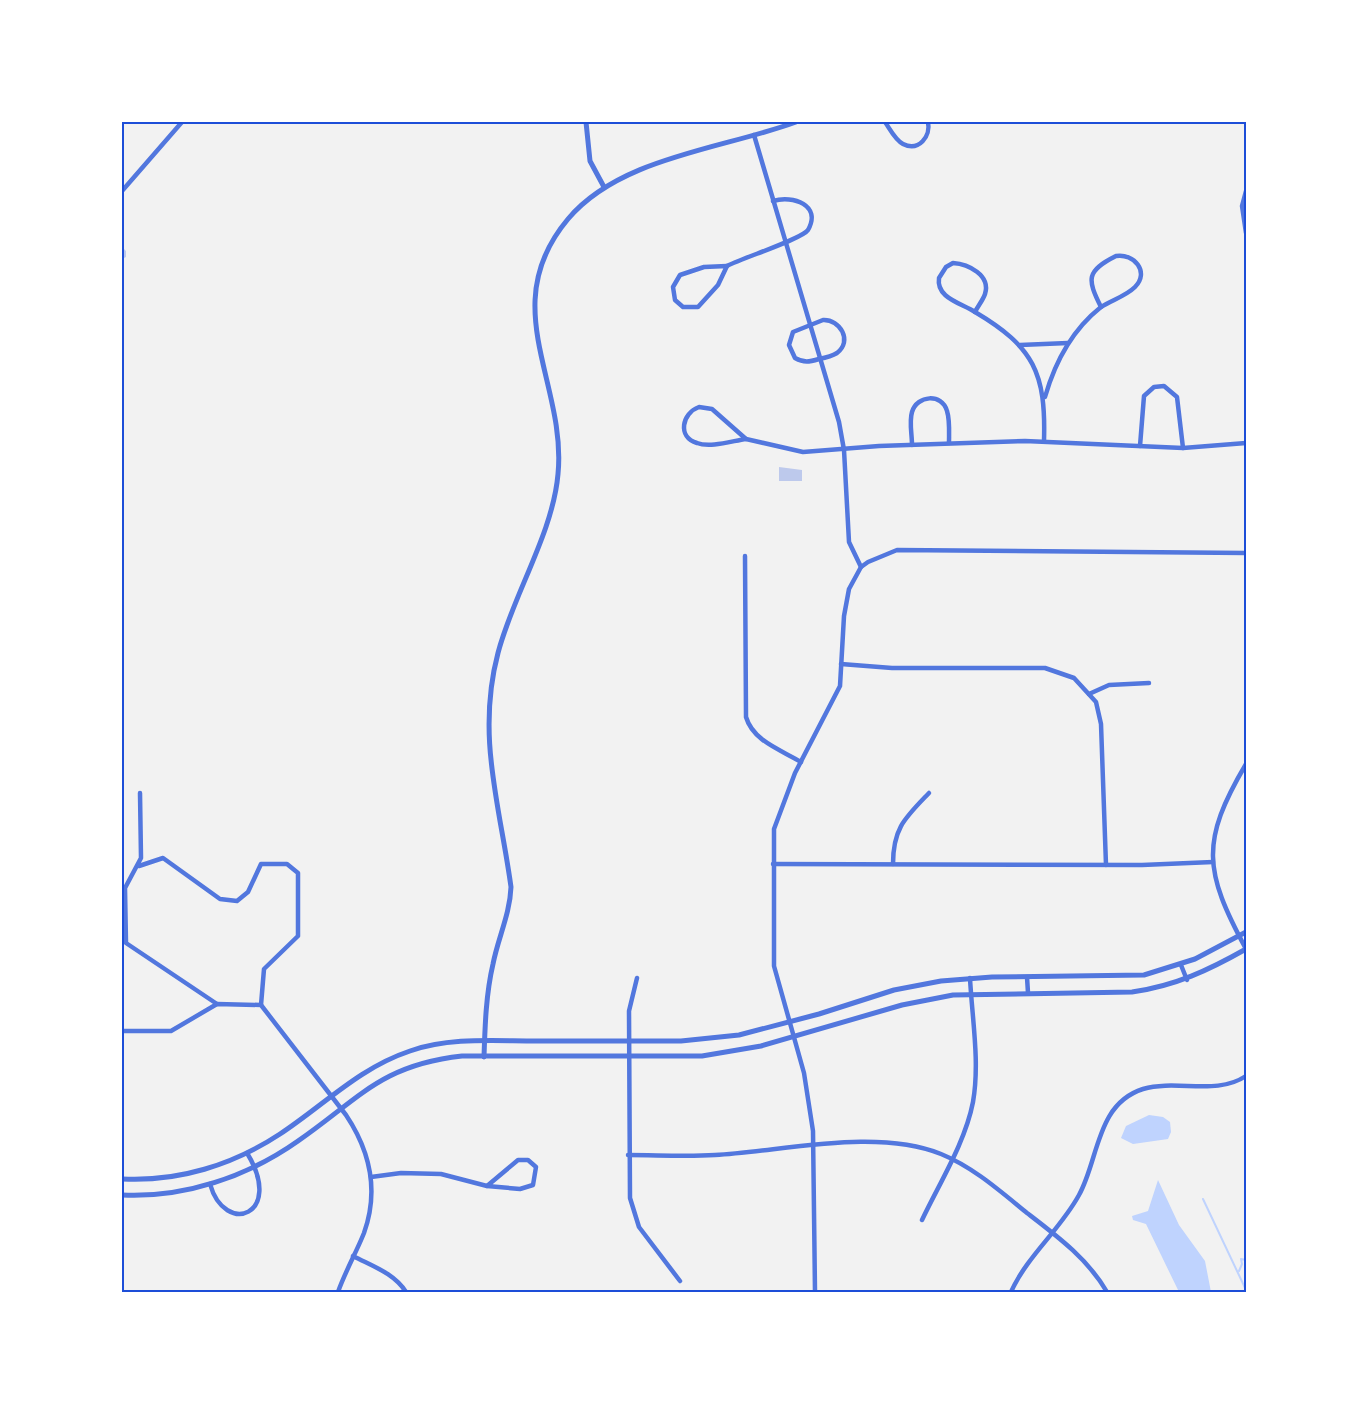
<svg xmlns="http://www.w3.org/2000/svg" width="1368" height="1414" font-family="Overpass,sans-serif">
	<style>
		.water { fill: #bfd3fe }
		.lines { fill: none; stroke-linecap: round; stroke-linejoin: round }
		.stream { stroke: #bfd3fe; stroke-width: 2 }
		.building { fill: #bdc9ec }
		.minor { stroke: #5277de; stroke-width: 4.5 }
		.tertiary { stroke: #5277de; stroke-width: 5 }
		.neatline { fill: none; stroke: #1d4ed8; stroke-width: 2 }
	</style>
	<rect width="100%" height="100%" fill="#f2f2f2"/>
	<g class="water">
		<polygon points="1149,1115 1163,1117 1170,1122 1171,1132 1168,1139 1133,1144 1121,1138 1126,1126"/>
		<polygon points="1158,1180 1179,1225 1205,1261 1211,1292 1179,1292 1146,1224 1133,1220 1132,1216 1148,1211"/>
	</g>
	<g class="lines">
		<g class="stream">
			<polyline points="1203,1199 1246,1290"/>
			<polyline points="1239,1271 1242,1264 1241,1259 1246,1260"/>
		</g>
	</g>
	<g class="building">
		<polygon points="122,247 126,251 126,257 122,259"/>
		<polygon points="779,467 802,470 802,481 779,481"/>
	</g>
	<g class="lines">
		<g class="minor">
			<path d="M885,122C890,129 895,140 903,144C919,152 931,136 928,122"/>
			<polyline points="754,135 839,422 844,450 849,542 861,567"/>
			<polyline points="122,191 182,122"/>
			<polyline points="1246,191 1242,206 1246,233"/>
			<path d="M1116,256C1134,253 1150,272 1135,287C1126,296 1112,300 1101,307C1087,279 1086,271 1116,256Z"/>
			<path d="M953,263C968,264 991,275 985,294C983,300 978,306 975,312C961,303 936,298 939,278L946,267Z"/>
			<polygon points="727,266 718,285 698,307 683,307 675,300 673,287 680,275 704,267"/>
			<path d="M727,266C742,258 802,239 808,230C822,205 793,195 773,201"/>
			<path d="M975,312C1034,347 1046,373 1044,441"/>
			<path d="M823,320C840,319 853,341 837,353C832,356 824,358 819,359C809,362 804,363 795,358L789,345L793,332Z"/>
			<polyline points="1020,345 1068,343"/>
			<path d="M1045,397C1055,362 1072,330 1101,307"/>
			<path d="M699,407L712,409L746,439C732,441 710,448 697,443C677,437 682,413 699,407Z"/>
			<polyline points="746,439 803,452 879,446 1025,441 1183,448 1246,443"/>
			<path d="M912,445C912,434 909,422 912,412C917,395 942,393 947,411C950,420 949,433 949,443"/>
			<polyline points="1140,446 1144,396 1154,387 1164,386 1177,397 1183,448"/>
			<path d="M745,556L746,717C753,741 781,750 801,762"/>
			<polyline points="841,664 892,668 1045,668 1074,678 1096,702 1101,724 1106,865"/>
			<polyline points="1089,694 1109,685 1149,683"/>
			<path d="M1246,764C1200,842 1204,871 1246,949"/>
			<polyline points="140,793 141,858 125,888 126,943 217,1004"/>
			<polyline points="773,864 1142,865 1213,862"/>
			<path d="M893,864C893,828 905,818 929,793"/>
			<polyline points="139,866 163,858 220,899 237,901 248,892 261,864 287,864 298,873 298,936 264,969 261,1005"/>
			<polyline points="1181,965 1187,980"/>
			<polyline points="1027,977 1028,993"/>
			<polyline points="637,978 629,1011 630,1198 639,1227 680,1281"/>
			<path d="M122,1031H171L217,1004L261,1005L346,1115C370,1151 379,1191 364,1233C356,1253 345,1272 338,1292"/>
			<path d="M628,1155C657,1155 686,1157 715,1155C784,1151 876,1128 941,1154C973,1167 1000,1191 1027,1213C1057,1236 1088,1259 1107,1292"/>
			<polygon points="518,1160 528,1160 536,1167 533,1185 520,1189 487,1186"/>
			<polyline points="371,1177 401,1173 441,1174 487,1186"/>
			<path d="M210,1184C225,1237 285,1215 247,1153"/>
			<path d="M922,1220C940,1182 965,1143 973,1102C980,1062 972,1018 970,978"/>
			<path d="M353,1256C372,1266 394,1273 406,1292"/>
			<polyline points="815,1292 813,1131 804,1073 774,966 774,829 795,773 840,686 844,616 849,589 861,567 868,562 897,550 1246,553"/>
			<path d="M1011,1292C1027,1256 1060,1230 1079,1195C1099,1159 1096,1104 1143,1089C1177,1079 1216,1096 1246,1076"/>
		</g>
		<g class="tertiary">
			<polyline points="586,122 590,161 604,187"/>
			<path d="M484,1057C485,1025 486,994 493,964C498,938 510,914 511,887C500,806 476,736 498,653C513,595 553,533 558,474C567,383 495,306 568,219C620,157 723,149 796,122"/>
			<path d="M122,1179C178,1182 233,1165 280,1134C324,1105 359,1068 410,1051C450,1037 494,1041 536,1041C584,1041 633,1041 681,1041L739,1035L819,1014L894,990L941,981L992,977L1144,975L1195,959L1246,932"/>
			<path d="M122,1195C184,1198 247,1177 298,1141C360,1098 381,1065 462,1056H702L761,1046L902,1005L953,995L1132,992C1175,986 1209,970 1246,949"/>
		</g>
	</g>
	<rect width="1368" height="1414" fill="none" stroke="#ffffff" stroke-width="246"/>
	<rect x="123" y="123" width="1122" height="1168" class="neatline"/>
</svg>
